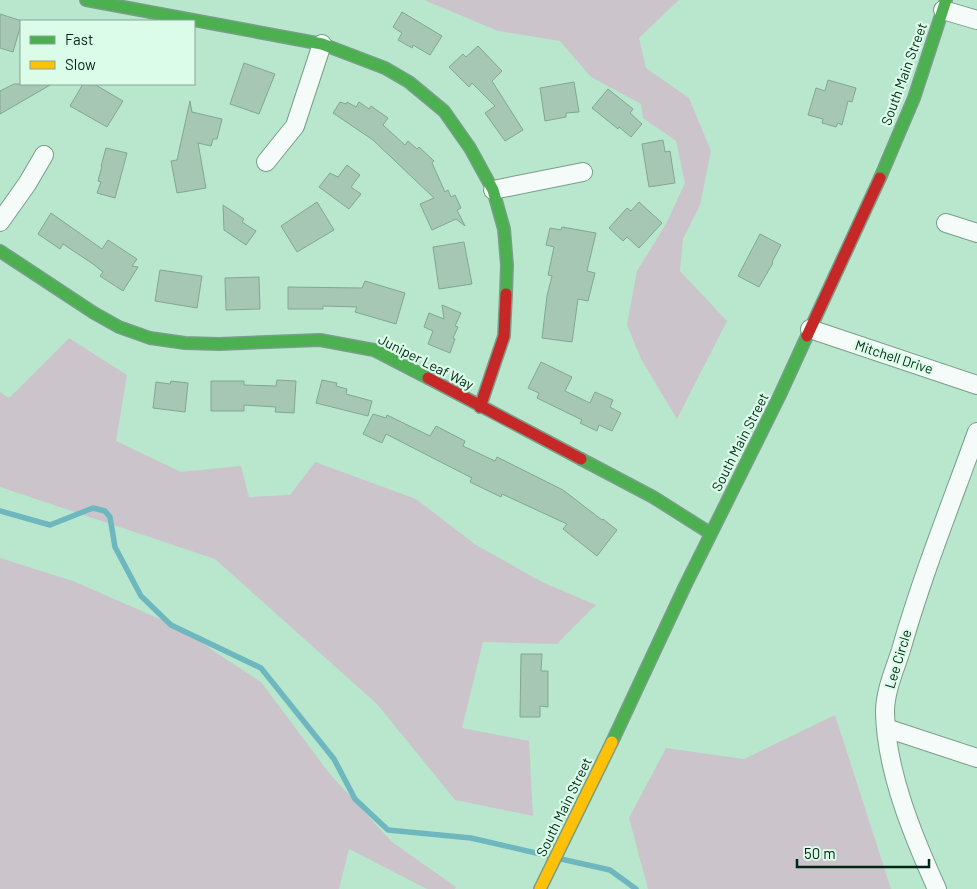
<svg xmlns="http://www.w3.org/2000/svg" width="977" height="889" font-family="Barlow,sans-serif">
	<style>
		.green { fill: #cbc4cb }
		.lines { fill: none; stroke-linecap: round; stroke-linejoin: round }
		.stream { stroke: #6eb7bf; stroke-width: 5.5 }
		.building { fill: #a5c7b4; stroke: #81a793 }
		.street-casing { stroke: #789e8a; stroke-width: 20 }
		.fast-casing { stroke: #789e8a; stroke-width: 14 }
		.slow-casing { stroke: #789e8a; stroke-width: 14 }
		.jam-casing { stroke: #789e8a; stroke-width: 14 }
		.street { stroke: #f4fbf8; stroke-width: 18 }
		.fast { stroke: #4caf50; stroke-width: 11 }
		.slow { stroke: #ffc107; stroke-width: 11 }
		.jam { stroke: #c62828; stroke-width: 11 }
		.labels { text-anchor: middle; stroke-width: 4.5; stroke-linejoin: round; paint-order: stroke }
		.street-label { font-size: 14px; fill: #012615; stroke: #dbfce8 }
	</style>
	<rect width="100%" height="100%" fill="#b9e7cd"/>
	<g class="green">
		<polygon points="424,0 679,0 639,38 646,68 689,98 711,151 700,205 683,239 680,271 727,321 677,419 641,359 627,325 637,271 666,224 685,183 676,141 643,118 641,104 591,77 560,41 498,31"/>
		<polygon points="69,338 127,375 116,441 181,472 241,466 249,497 290,495 315,462 416,499 476,545 542,582 596,605 557,644 483,642 462,728 529,741 533,816 455,800 377,704 215,559 0,487 0,392 9,398"/>
		<polygon points="0,558 73,581 176,626 261,682 329,773 392,842 456,887 455,889 427,889 349,849 339,889 0,889"/>
		<polygon points="835,715 891,889 648,889 629,818 666,748 744,759"/>
	</g>
	<g class="lines">
		<g class="stream">
			<polyline points="0,511 50,525 93,508 105,511 110,517 115,547 141,596 171,625 261,668 334,759 355,799 388,830 471,838 549,856"/>
			<polyline points="561,859 610,870 636,889"/>
		</g>
	</g>
	<g class="building">
		<polygon points="402,12 442,36 430,55 413,45 412,48 398,40 402,33 393,27"/>
		<polygon points="0,14 22,21 13,52 0,48"/>
		<polygon points="478,46 502,71 492,81 523,130 505,141 485,113 495,106 472,83 469,87 449,67 463,54 466,57"/>
		<polygon points="244,63 275,74 259,114 230,104"/>
		<polygon points="828,80 856,88 852,102 848,101 842,125 838,123 836,127 822,123 823,119 808,115 816,88 825,91"/>
		<polygon points="574,82 579,112 566,113 566,117 545,121 540,88"/>
		<polygon points="14,84 52,84 0,114 0,91"/>
		<polygon points="83,84 94,84 123,101 107,127 70,106"/>
		<polygon points="608,89 633,109 630,113 642,124 631,137 619,127 618,129 592,108"/>
		<polygon points="190,101 192,112 222,119 217,139 213,139 211,146 198,143 206,188 177,193 171,161 177,160"/>
		<polygon points="340,102 346,104 347,102 356,107 359,102 369,109 371,106 388,118 383,125 405,145 408,141 417,149 419,147 434,161 432,163 445,192 448,190 451,197 455,195 461,208 457,210 465,226 456,219 432,230 420,204 434,198 373,140 333,113"/>
		<polygon points="663,140 665,152 670,151 675,183 649,187 642,144"/>
		<polygon points="106,148 127,153 115,198 97,193 101,182 98,181 102,166 101,166"/>
		<polygon points="347,165 360,175 351,187 361,194 349,209 319,187 330,173 338,177"/>
		<polygon points="317,202 334,230 297,252 281,226"/>
		<polygon points="639,202 662,223 639,248 627,237 623,241 609,228 627,208 631,211"/>
		<polygon points="223,205 244,219 242,222 256,231 246,245 224,230"/>
		<polygon points="51,213 102,249 108,240 137,259 132,266 138,267 123,291 100,276 103,272 93,264 63,244 60,249 38,234"/>
		<polygon points="562,227 596,233 587,271 595,273 588,301 578,299 572,342 542,338 547,296 552,276 548,275 554,247 546,245 550,228 561,230"/>
		<polygon points="760,234 781,245 772,262 773,263 759,287 738,276"/>
		<polygon points="464,242 472,284 439,289 433,247"/>
		<polygon points="160,270 202,276 197,308 155,301"/>
		<polygon points="259,277 260,309 226,310 225,278"/>
		<polygon points="365,281 405,293 396,324 355,312 357,307 323,306 323,309 288,309 288,287 362,288"/>
		<polygon points="442,305 461,313 455,326 458,327 453,338 455,339 450,353 428,344 433,331 424,327 429,313 444,319"/>
		<polygon points="541,362 572,377 565,391 590,403 595,392 613,400 610,407 621,413 612,431 599,425 597,431 580,423 582,420 537,398 539,393 528,388"/>
		<polygon points="277,380 296,381 294,413 275,412 276,407 244,405 244,411 211,411 211,381 244,381 244,385 276,386"/>
		<polygon points="322,380 337,383 336,386 347,389 346,394 372,401 368,416 316,403"/>
		<polygon points="171,381 188,383 185,412 153,408 156,382 170,384"/>
		<polygon points="373,414 386,418 387,415 430,436 436,426 465,441 463,446 495,461 497,457 563,490 602,520 603,519 617,530 597,556 563,529 567,524 502,494 501,497 470,482 472,478 386,434 382,443 363,434"/>
		<polygon points="521,654 542,654 541,671 548,671 548,707 540,706 540,717 520,717"/>
	</g>
	<g class="lines">
		<defs>
			<g id="street">
				<polyline points="943,10 977,20"/>
				<polyline points="266,162 295,126 322,44"/>
				<polyline points="493,190 583,172"/>
				<polyline points="0,222 27,184 44,155"/>
				<polyline points="946,223 977,233"/>
				<polyline points="810,329 977,385"/>
				<polyline points="886,728 977,758"/>
				<path d="M937,889C913,836 886,771 885,712C885,691 895,669 901,650C922,576 951,504 977,432"/>
			</g>
			<g id="fast">
				<polyline points="86,0 322,44 385,68 409,82 444,111 470,148 493,190 504,229 507,265 506,294"/>
				<polyline points="880,178 914,98 946,0"/>
				<polyline points="0,251 94,313 119,327 150,338 185,343 219,344 320,340 374,350 428,378"/>
				<polyline points="581,459 653,497 710,533"/>
				<polyline points="612,742 685,586 779,397 807,336"/>
			</g>
			<polyline id="slow" points="540,889 612,742"/>
			<g id="jam">
				<polyline points="807,336 880,178"/>
				<polyline points="428,378 581,459"/>
				<polyline points="480,407 504,336 506,294"/>
			</g>
		</defs>
		<use href="#street" class="street-casing"/>
		<use href="#fast" class="fast-casing"/>
		<use href="#slow" class="slow-casing"/>
		<use href="#jam" class="jam-casing"/>
		<use href="#street" class="street"/>
		<use href="#fast" class="fast"/>
		<use href="#slow" class="slow"/>
		<use href="#jam" class="jam"/>
	</g>
	<g class="labels">
		<g class="street-label">
			<text transform="translate(904 74) rotate(-70)" y="5">South Main Street</text>
			<text transform="translate(894 357) rotate(18)" y="5">Mitchell Drive</text>
			<text transform="translate(426 362) rotate(27)" y="5">Juniper Leaf Way</text>
			<text transform="translate(740 442) rotate(-63)" y="5">South Main Street</text>
			<text transform="translate(898 659) rotate(-73)" y="5">Lee Circle</text>
			<text transform="translate(564 807) rotate(-64)" y="5">South Main Street</text>
		</g>
	</g>
	<rect x="20" y="20" width="175" height="65" fill="#dbfce8" stroke="#84a694"/>
	<rect x="30" y="36" width="25" height="8" fill="#4caf50" stroke="#84a694"/>
	<text x="65" y="45" font-size="15" fill="#012615">Fast</text>
	<rect x="30" y="61" width="25" height="8" fill="#ffc107" stroke="#84a694"/>
	<text x="65" y="70" font-size="15" fill="#012615">Slow</text>
	<path d="M797 859v8h132v-8" fill="none" stroke="#012615" stroke-width="2.5"/>
	<text x="804" y="859" font-size="15" fill="#012615" stroke="#dbfce8" stroke-width="4" paint-order="stroke">50 m</text>
</svg>
